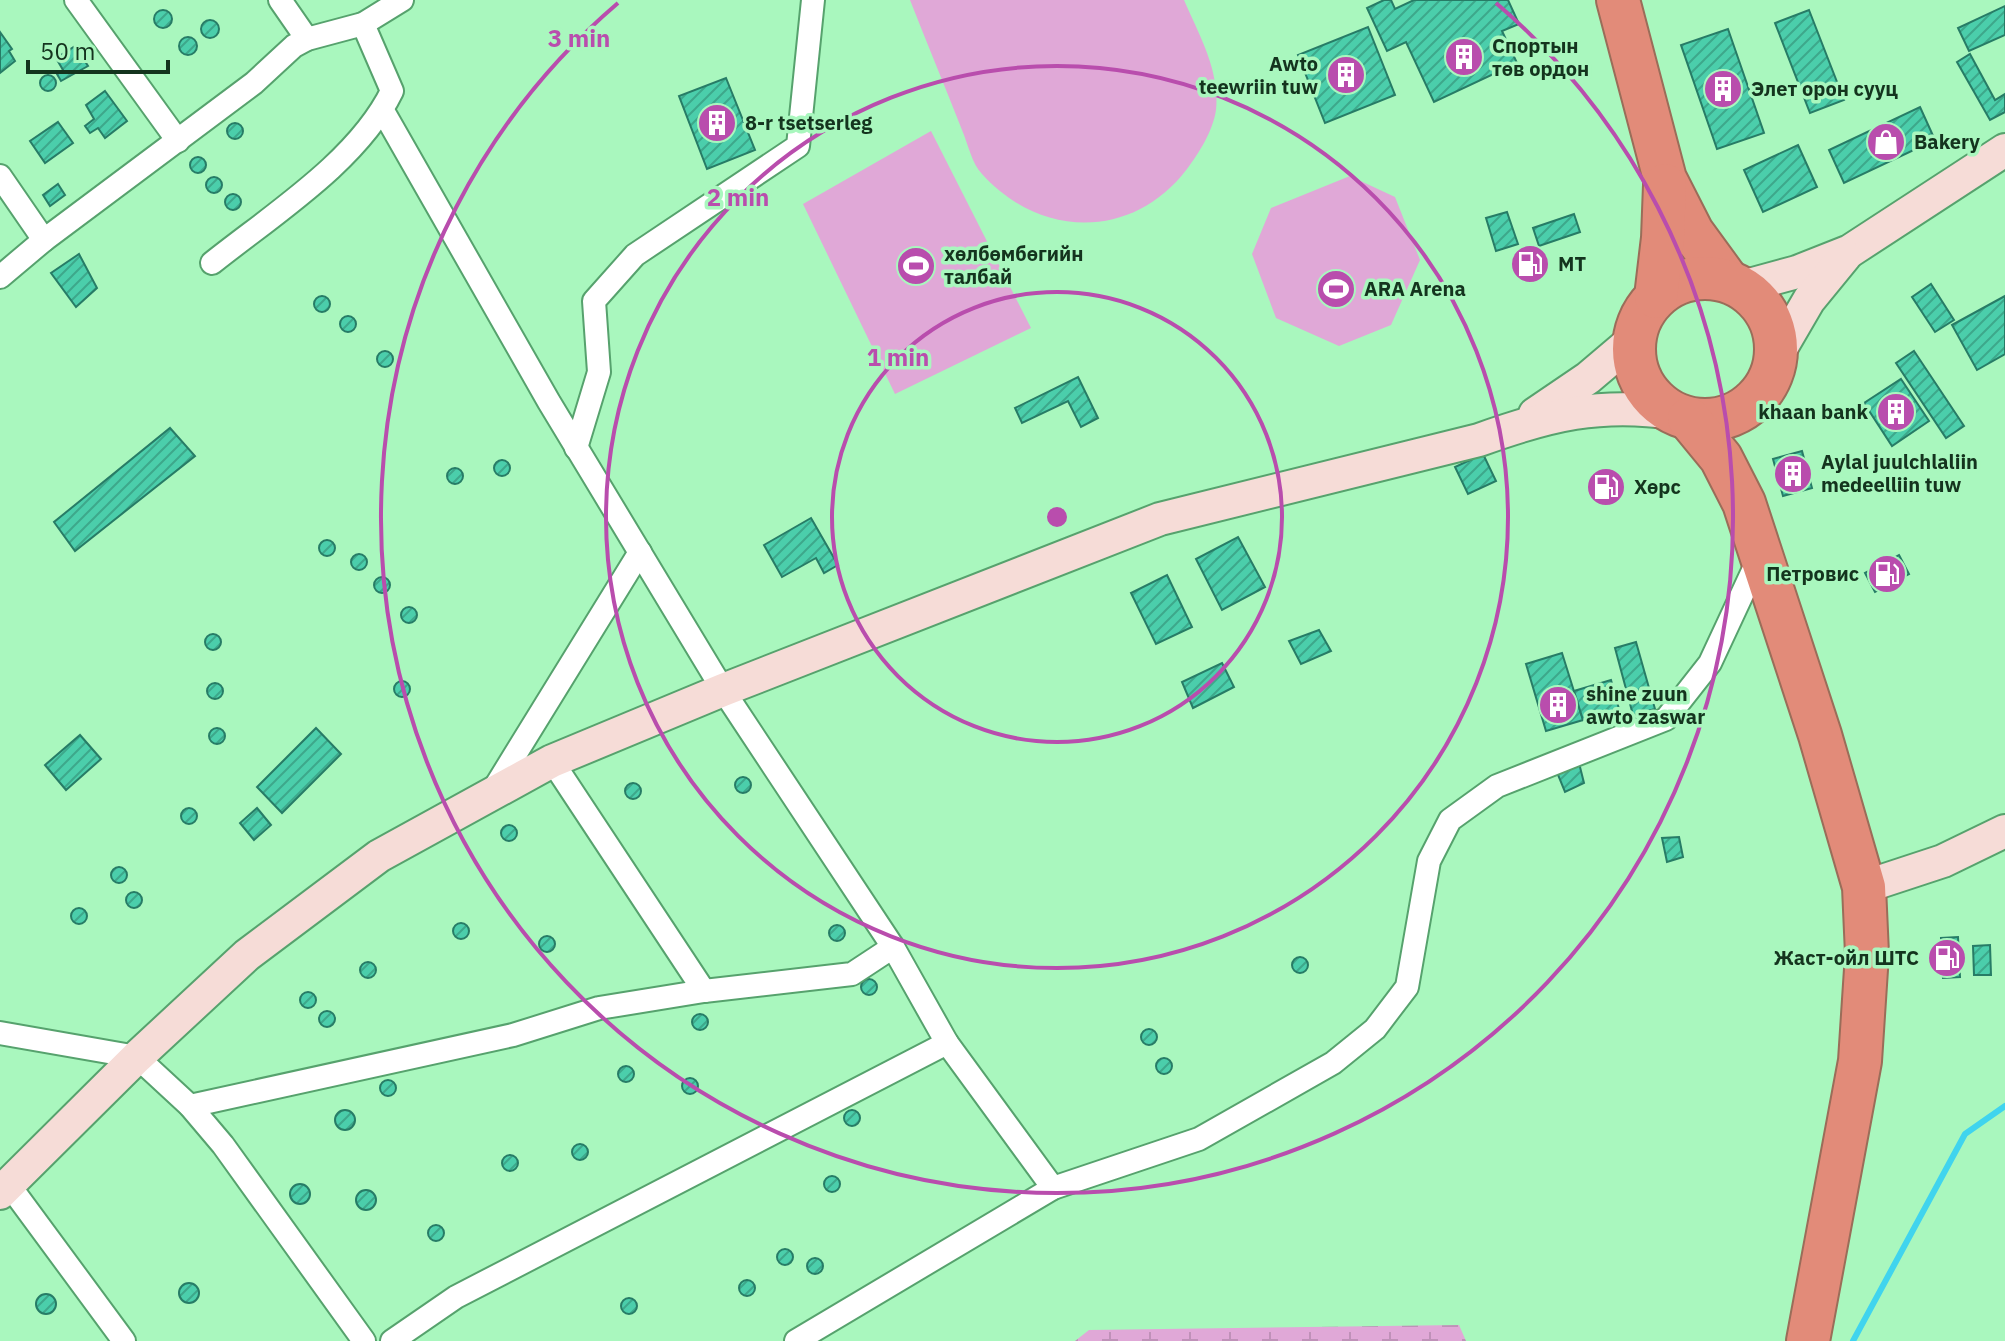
<svg xmlns="http://www.w3.org/2000/svg" width="2005" height="1341" font-family="'IBM Plex Sans',sans-serif">
	<style>
		.wetland { fill: url(#wetland-marsh) }
		.park { fill: #e0a8d7 }
		.lines { fill: none; stroke-linecap: round; stroke-linejoin: round }
		.stream { stroke: #40d4ee; stroke-width: 6 }
		.building { fill: url(#building-hatch); stroke: #277c66; stroke-width: 2 }
		.street-casing { stroke: #56a26d; stroke-width: 26 }
		.secondary-casing { stroke: #56a26d; stroke-width: 36 }
		.highway-casing { stroke: #9a6d59; stroke-width: 46 }
		.street { stroke: #fff; stroke-width: 22 }
		.secondary { stroke: #f6dcd7; stroke-width: 32 }
		.highway { stroke: #e28b79; stroke-width: 42 }
		.ring { fill: none; stroke: #b94dad; stroke-width: 4 }
		.labels { text-anchor: middle; stroke-width: 7; stroke-linejoin: round; paint-order: stroke }
		.poi-label { font-size: 20px; font-weight: bold; fill: #14341e; stroke: #a9f7be; text-anchor: start }
		.centre { fill: #b94dad; stroke: #a9f7be; stroke-width: 4 }
		.ring-label { font-size: 24px; text-anchor: middle; font-weight: bold; fill: #b94dad; stroke: #a9f7be; stroke-width: 7; stroke-linejoin: round; paint-order: stroke }
	</style>
	<defs>
		<pattern id="wetland-marsh" width="20" height="14" patternUnits="userSpaceOnUse" patternTransform="scale(2)"><rect width="20" height="14" fill="#e0a8d7"/><path d="M1 5h8M5 5V1M11 12h8M15 12V8" fill="none" stroke="#bf91b8"/></pattern>
		<pattern id="building-hatch" width="6" height="6" patternUnits="userSpaceOnUse" patternTransform="scale(2)"><rect width="6" height="6" fill="#4bceab"/><path d="M-1 1l2-2M0 6l6-6M5 7l2-2" fill="none" stroke="#3da88b"/></pattern>
	</defs>
	<rect width="100%" height="100%" fill="#a9f7be"/>
	<polygon class="wetland" points="1459,1325 1466,1341 1075,1341 1089,1330"/>
	<g class="park">
		<path d="M910,0H1184C1199,35 1220,70 1216,110C1213,131 1199,153 1187,169C1133,240 1041,239 982,174C972,164 968,144 962,130C945,87 927,43 910,0Z"/>
		<polygon points="931,131 1031,328 895,394 803,204"/>
		<polygon points="1350,176 1395,197 1420,260 1391,325 1339,346 1276,318 1252,254 1271,208"/>
	</g>
	<g class="lines">
		<polyline class="stream" points="1853,1341 1965,1134 2005,1106"/>
	</g>
	<g class="building">
		<polygon points="1384,0 1391,0 1395,9 1414,0 1508,0 1519,24 1502,31 1517,63 1434,102 1406,42 1387,51 1367,8"/>
		<polygon points="2005,6 2005,35 1969,51 1958,28"/>
		<polygon points="1809,10 1844,100 1810,113 1775,23"/>
		<circle cx="163" cy="19" r="9"/>
		<circle cx="210" cy="29" r="9"/>
		<polygon points="1368,27 1395,95 1325,123 1298,55"/>
		<polygon points="1728,29 1764,133 1717,149 1681,45"/>
		<polygon points="0,32 12,49 9,51 15,61 0,73"/>
		<circle cx="188" cy="46" r="9"/>
		<polygon points="75,46 88,66 61,81 57,74 63,70 56,58"/>
		<polygon points="1970,54 1995,100 2005,94 2005,112 1990,120 1957,62"/>
		<circle cx="48" cy="83" r="8"/>
		<polygon points="726,78 755,150 707,169 679,96"/>
		<polygon points="105,91 127,121 105,138 98,128 90,133 85,126 94,119 86,105"/>
		<polygon points="1920,107 1935,140 1844,183 1829,150"/>
		<polygon points="58,122 73,143 45,163 30,141"/>
		<circle cx="235" cy="131" r="8"/>
		<polygon points="1798,145 1817,187 1763,212 1744,170"/>
		<circle cx="198" cy="165" r="8"/>
		<circle cx="214" cy="185" r="8"/>
		<polygon points="58,184 65,195 50,206 43,195"/>
		<circle cx="233" cy="202" r="8"/>
		<polygon points="1507,212 1518,244 1496,251 1486,218"/>
		<polygon points="1574,214 1580,232 1539,246 1533,228"/>
		<polygon points="79,254 97,288 76,307 51,273"/>
		<polygon points="1931,284 1954,320 1935,332 1912,297"/>
		<polygon points="2005,296 2005,354 1977,370 1952,325"/>
		<circle cx="322" cy="304" r="8"/>
		<circle cx="348" cy="324" r="8"/>
		<polygon points="1914,351 1964,426 1946,438 1896,363"/>
		<circle cx="385" cy="359" r="8"/>
		<polygon points="1078,377 1098,418 1081,427 1068,401 1022,423 1015,408"/>
		<polygon points="1901,379 1929,421 1892,446 1864,403"/>
		<polygon points="170,428 195,456 75,551 54,522"/>
		<polygon points="1802,451 1812,488 1783,496 1773,459"/>
		<polygon points="1483,454 1496,481 1468,494 1455,467"/>
		<circle cx="502" cy="468" r="8"/>
		<circle cx="455" cy="476" r="8"/>
		<polygon points="811,518 838,565 824,573 816,558 782,577 764,545"/>
		<polygon points="1238,537 1265,587 1222,610 1196,559"/>
		<circle cx="327" cy="548" r="8"/>
		<circle cx="359" cy="562" r="8"/>
		<polygon points="1899,555 1909,574 1875,592 1865,573"/>
		<polygon points="1167,575 1192,627 1156,644 1131,593"/>
		<circle cx="382" cy="585" r="8"/>
		<circle cx="409" cy="615" r="8"/>
		<polygon points="1319,630 1331,651 1301,664 1289,641"/>
		<circle cx="213" cy="642" r="8"/>
		<polygon points="1636,642 1655,709 1633,715 1615,648"/>
		<polygon points="1562,653 1583,720 1546,731 1526,664"/>
		<polygon points="1222,663 1234,687 1193,708 1182,682"/>
		<polygon points="1611,680 1619,709 1583,720 1574,691"/>
		<circle cx="402" cy="689" r="8"/>
		<circle cx="215" cy="691" r="8"/>
		<polygon points="316,728 341,754 282,813 257,787"/>
		<circle cx="217" cy="736" r="8"/>
		<polygon points="80,735 101,759 66,790 45,765"/>
		<polygon points="1579,763 1584,783 1565,792 1556,770"/>
		<circle cx="743" cy="785" r="8"/>
		<circle cx="633" cy="791" r="8"/>
		<polygon points="257,808 271,825 254,840 240,823"/>
		<circle cx="189" cy="816" r="8"/>
		<circle cx="509" cy="833" r="8"/>
		<polygon points="1679,837 1683,857 1667,862 1662,838"/>
		<circle cx="119" cy="875" r="8"/>
		<circle cx="134" cy="900" r="8"/>
		<circle cx="79" cy="916" r="8"/>
		<circle cx="461" cy="931" r="8"/>
		<circle cx="837" cy="933" r="8"/>
		<circle cx="547" cy="944" r="8"/>
		<polygon points="1958,937 1960,977 1943,978 1941,938"/>
		<polygon points="1990,945 1991,975 1974,975 1973,946"/>
		<circle cx="1300" cy="965" r="8"/>
		<circle cx="368" cy="970" r="8"/>
		<circle cx="869" cy="987" r="8"/>
		<circle cx="308" cy="1000" r="8"/>
		<circle cx="327" cy="1019" r="8"/>
		<circle cx="700" cy="1022" r="8"/>
		<circle cx="1149" cy="1037" r="8"/>
		<circle cx="1164" cy="1066" r="8"/>
		<circle cx="626" cy="1074" r="8"/>
		<circle cx="690" cy="1086" r="8"/>
		<circle cx="388" cy="1088" r="8"/>
		<circle cx="345" cy="1120" r="10"/>
		<circle cx="852" cy="1118" r="8"/>
		<circle cx="580" cy="1152" r="8"/>
		<circle cx="510" cy="1163" r="8"/>
		<circle cx="832" cy="1184" r="8"/>
		<circle cx="300" cy="1194" r="10"/>
		<circle cx="366" cy="1200" r="10"/>
		<circle cx="436" cy="1233" r="8"/>
		<circle cx="785" cy="1257" r="8"/>
		<circle cx="815" cy="1266" r="8"/>
		<circle cx="747" cy="1288" r="8"/>
		<circle cx="189" cy="1293" r="10"/>
		<circle cx="46" cy="1304" r="10"/>
		<circle cx="629" cy="1306" r="8"/>
	</g>
	<g class="lines">
		<defs>
			<g id="street">
				<polyline points="76,0 178,141"/>
				<polyline points="280,0 307,39"/>
				<polyline points="383,111 549,402 723,690 893,947 947,1043 1053,1188"/>
				<polyline points="0,176 44,240"/>
				<path d="M212,263C272,215 358,161 392,91L363,24"/>
				<polyline points="0,277 44,240 254,83 294,46 307,39 363,24 402,0"/>
				<polyline points="576,448 599,372 594,301 635,255 798,146 813,0"/>
				<polyline points="552,761 704,991"/>
				<polyline points="492,792 640,552"/>
				<polyline points="0,1033 137,1057 190,1106 223,1145 364,1341"/>
				<polyline points="190,1106 513,1035 599,1008 704,991 852,974 893,947"/>
				<polyline points="9,1185 124,1341"/>
				<polyline points="392,1341 456,1297 947,1043"/>
				<polyline points="796,1341 1053,1188 1199,1139 1333,1063 1375,1029 1407,987 1429,861 1450,820 1497,786 1666,719 1710,663 1759,558"/>
			</g>
			<g id="secondary">
				<polyline points="1742,287 1797,272 1850,251 2005,150"/>
				<polyline points="1777,355 1809,300 1845,256"/>
				<polyline points="1535,414 1588,378 1634,339"/>
				<polyline points="1864,887 1943,861 2005,831"/>
				<path d="M0,1193L137,1057L247,955L379,856L552,761L723,690L1160,519L1479,440C1548,415 1600,402 1673,413"/>
			</g>
			<g id="highway">
				<polyline points="1618,0 1665,179 1692,232 1727,280"/>
				<circle cx="1705" cy="349" r="71"/>
				<polyline points="1656,297 1663,238 1665,185"/>
				<polyline points="1689,419 1721,458 1744,503 1820,735 1864,887 1867,954 1860,1061 1808,1341"/>
			</g>
		</defs>
		<use href="#street" class="street-casing"/>
		<use href="#secondary" class="secondary-casing"/>
		<use href="#highway" class="highway-casing"/>
		<use href="#street" class="street"/>
		<use href="#secondary" class="secondary"/>
		<use href="#highway" class="highway"/>
	</g>
	<g class="ring">
		<circle cx="1057" cy="517" r="225"/>
		<circle cx="1057" cy="517" r="451"/>
		<path d="M1496 3A676 676 0 1 1 618 3"/>
	</g>
	<defs>
		<symbol id="building-disc" viewBox="-11 -11 22 22"><circle r="9.5" fill="#b94dad" stroke="#a9f7be"/><path d="M-4-6H4V6H1V3H-1V6H-4ZM-2.5-4.3h1.7v1.8h-1.7ZM.8-4.3h1.7v1.8H.8ZM-2.5-1h1.7V.8h-1.7ZM.8-1h1.7V.8H.8Z" fill="#fff"/></symbol>
		<symbol id="shop-disc" viewBox="-11 -11 22 22"><circle r="9.5" fill="#b94dad" stroke="#a9f7be"/><path d="M-5-2.5h2.3a2.7 3.5 0 0 1 5.4 0H5L5.5 6h-11ZM-1.5-2.5h3a1.5 2.3 0 0 0-3 0Z" fill="#fff"/></symbol>
		<symbol id="fuel-disc" viewBox="-11 -11 22 22"><circle r="9.5" fill="#b94dad" stroke="#a9f7be"/><path d="M-5.5-6h7V0h2V4h1.3V-2.5L3-4.5l.8-.8L6-3V5H2.5V1h-1V6h-7ZM-4.2-4.7v3.2H.2V-4.7Z" fill="#fff"/></symbol>
		<symbol id="stadium-disc" viewBox="-11 -11 22 22"><circle r="9.5" fill="#b94dad" stroke="#a9f7be"/><path d="M0-5a6.5 5 0 1 0 0 10a6.5 5 0 1 0 0-10ZM-3.5-1.8h7v3.6h-7Z" fill="#fff"/></symbol>
	</defs>
	<g fill-rule="evenodd">
		<use href="#building-disc" x="1442" y="35" width="44" height="44"/>
		<use href="#building-disc" x="1324" y="53" width="44" height="44"/>
		<use href="#building-disc" x="1701" y="67" width="44" height="44"/>
		<use href="#building-disc" x="695" y="101" width="44" height="44"/>
		<use href="#shop-disc" x="1864" y="120" width="44" height="44"/>
		<use href="#fuel-disc" x="1508" y="242" width="44" height="44"/>
		<use href="#stadium-disc" x="894" y="244" width="44" height="44"/>
		<use href="#stadium-disc" x="1314" y="267" width="44" height="44"/>
		<use href="#building-disc" x="1874" y="390" width="44" height="44"/>
		<use href="#building-disc" x="1771" y="452" width="44" height="44"/>
		<use href="#fuel-disc" x="1584" y="465" width="44" height="44"/>
		<use href="#fuel-disc" x="1865" y="552" width="44" height="44"/>
		<use href="#building-disc" x="1536" y="683" width="44" height="44"/>
		<use href="#fuel-disc" x="1925" y="936" width="44" height="44"/>
	</g>
	<g class="labels">
		<g class="poi-label">
			<text x="1492" y="53">Спортын<tspan x="1492" dy="23">төв ордон</tspan></text>
			<text x="1318" y="71" text-anchor="end">Awto<tspan x="1318" dy="23">teewriin tuw</tspan></text>
			<text x="1751" y="96">Элет орон сууц</text>
			<text x="745" y="130">8-r tsetserleg</text>
			<text x="1914" y="149">Bakery</text>
			<text x="944" y="261">хөлбөмбөгийн<tspan x="944" dy="23">талбай</tspan></text>
			<text x="1558" y="271">MT</text>
			<text x="1364" y="296">ARA Arena</text>
			<text x="1868" y="419" text-anchor="end">khaan bank</text>
			<text x="1821" y="469">Aylal juulchlaliin<tspan x="1821" dy="23">medeelliin tuw</tspan></text>
			<text x="1634" y="494">Хөрс</text>
			<text x="1859" y="581" text-anchor="end">Петровис</text>
			<text x="1586" y="701">shine zuun<tspan x="1586" dy="23">awto zaswar</tspan></text>
			<text x="1919" y="965" text-anchor="end">Жаст-ойл ШТС</text>
		</g>
	</g>
	<circle cx="1057" cy="517" r="12" class="centre"/>
	<g class="ring-label">
		<text x="579" y="47">3 min</text>
		<text x="738" y="206">2 min</text>
		<text x="898" y="366">1 min</text>
	</g>
	<path d="M28 60v12h140v-12" fill="none" stroke="#14341e" stroke-width="4"/>
	<text x="40" y="60" font-size="24" fill="#14341e" stroke="#a9f7be" stroke-width="6" paint-order="stroke">50 m</text>
</svg>
